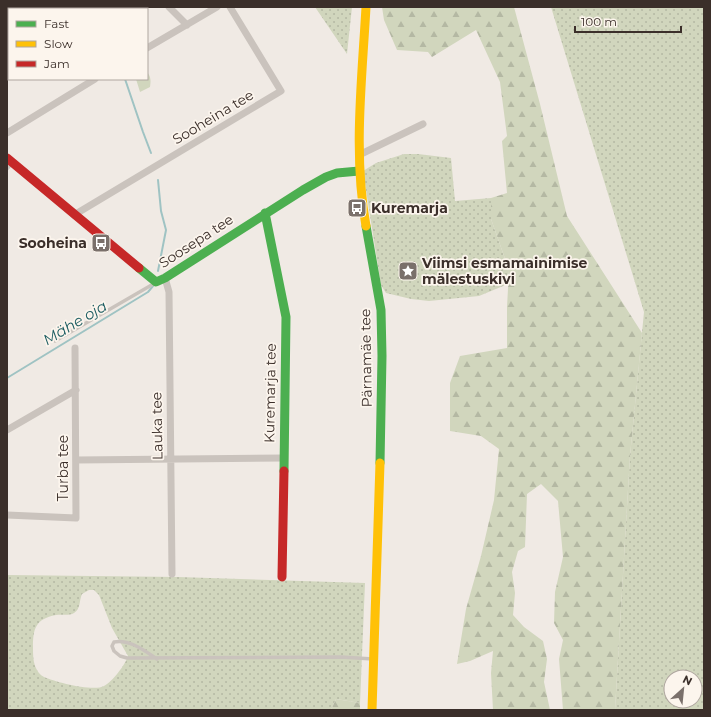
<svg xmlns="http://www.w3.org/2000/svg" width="711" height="717" viewBox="0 0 711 717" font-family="Montserrat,sans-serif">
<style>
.grass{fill:url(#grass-dots);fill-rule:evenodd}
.forest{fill:url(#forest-firs)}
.green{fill:#d1d6bd}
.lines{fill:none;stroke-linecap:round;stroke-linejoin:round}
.stream{stroke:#9fc3c3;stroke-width:2}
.lane{stroke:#cac3bd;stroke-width:3.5}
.street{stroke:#cac3bd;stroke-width:7}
.fast{stroke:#4caf50;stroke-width:9}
.slow{stroke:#ffc107;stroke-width:9}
.jam{stroke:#c62828;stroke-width:9}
.labels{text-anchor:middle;stroke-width:3.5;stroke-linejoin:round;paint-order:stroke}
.street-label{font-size:14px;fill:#3b2f2a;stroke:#fcf5ed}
.poi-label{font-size:14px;font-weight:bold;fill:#3b2f2a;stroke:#fcf5ed;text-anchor:start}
.water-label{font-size:15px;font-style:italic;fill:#1b5c61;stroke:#fcf5ed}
</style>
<defs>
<pattern id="grass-dots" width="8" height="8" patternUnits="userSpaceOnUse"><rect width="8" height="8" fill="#d1d6bd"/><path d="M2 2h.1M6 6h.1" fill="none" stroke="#b4b8a3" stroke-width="1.8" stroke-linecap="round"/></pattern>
<pattern id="forest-firs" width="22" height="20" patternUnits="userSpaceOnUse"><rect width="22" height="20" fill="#d1d6bd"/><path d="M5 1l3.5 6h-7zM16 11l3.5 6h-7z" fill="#b4b8a3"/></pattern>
</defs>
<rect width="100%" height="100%" fill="#f0eae4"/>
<path class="grass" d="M315 7H352L347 54Z
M551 7H704V710H615L630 456 644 312ZM671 677H695V701H671Z
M404 154H418L451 158 455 201 491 198V219L509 270 508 284 479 296 429 301 411 299 386 293 381 285 363 171 376 163Z
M7 575 178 577 365 583 360 703 336 699 331 710H7ZM89 590H94L99 595 112 628 128 656C125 665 113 681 104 686 94 692 55 682 44 677 40 675 37 671 35 666 33 660 33 654 33 648 33 629 35 619 56 615 62 614 69 616 74 613 81 609 79 600 82 594Z"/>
<path class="forest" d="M382 7H514L540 104 567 216 642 333 630 456 615 710H563L559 659 563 640 554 623 555 592 563 557 558 501 541 484 527 494 525 547 518 551 512 572 515 593 513 615 524 627 543 641 547 659 544 682 550 710H493L491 673 493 651 470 661 457 664 466 609 481 556 494 500 499 449 481 436 450 431V383L460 356 507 348V307L509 270 491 219V198L507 193 502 141 507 136 500 82 476 30 432 57 428 52 397 50 384 20Z
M336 699 360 703V710H331Z"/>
<path class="green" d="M147 72C151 77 151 81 150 87L140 92 136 79H147Z"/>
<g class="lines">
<path class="stream" d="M98 7 99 9
M125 79 143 132 151 153
M158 180 161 211 166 230 158 271
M7 378 148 292 153 286"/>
<path class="lane" d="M7 169 12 163
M55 341 155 283
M157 659C145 651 130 639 114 642L112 646 114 651 120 656 127 658 341 657 373 659"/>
<path class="street" d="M169 7 187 25
M147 48 217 7
M7 133 95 79
M359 155 423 124
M74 215 281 91 230 7
M165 278 169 292 172 574
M7 430 76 390
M77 460 283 458
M7 515 76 518 75 348"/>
<path class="fast" d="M265 213 286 317 284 471
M366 226 381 310 382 356 380 463
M139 268 156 282 165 278 303 190 326 177 337 173 359 171"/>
<path class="slow" d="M366 226C353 154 362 80 366 7
M372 710 380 463"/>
<path class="jam" d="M7 158 139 268
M282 577 284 471"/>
</g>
<defs>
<symbol id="bus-square" viewBox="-11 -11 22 22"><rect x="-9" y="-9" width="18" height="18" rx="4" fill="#7a706b" stroke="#fcf5ed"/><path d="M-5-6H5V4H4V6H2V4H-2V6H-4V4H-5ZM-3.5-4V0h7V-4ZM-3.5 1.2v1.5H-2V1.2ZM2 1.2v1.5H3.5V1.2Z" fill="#fff"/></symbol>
<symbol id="sight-square" viewBox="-11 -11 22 22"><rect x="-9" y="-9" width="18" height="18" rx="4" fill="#7a706b" stroke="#fcf5ed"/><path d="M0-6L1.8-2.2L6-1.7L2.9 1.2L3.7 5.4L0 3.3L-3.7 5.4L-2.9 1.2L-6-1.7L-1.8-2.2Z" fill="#fff"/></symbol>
</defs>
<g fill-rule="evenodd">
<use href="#bus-square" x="346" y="197" width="22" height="22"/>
<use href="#bus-square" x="90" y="232" width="22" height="22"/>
<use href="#sight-square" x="397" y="260" width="22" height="22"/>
</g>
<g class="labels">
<g class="street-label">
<text transform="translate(213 117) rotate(-31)" y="5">Sooheina tee</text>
<text transform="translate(196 241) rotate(-33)" y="5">Soosepa tee</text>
<text transform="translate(366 358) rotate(-91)" y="5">Pärnamäe tee</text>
<text transform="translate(270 393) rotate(-89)" y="5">Kuremarja tee</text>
<text transform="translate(157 426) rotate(-91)" y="5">Lauka tee</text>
<text transform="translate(63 468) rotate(-90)" y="5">Turba tee</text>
</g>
<g class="poi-label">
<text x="371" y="213">Kuremarja</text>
<text x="87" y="248" text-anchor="end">Sooheina</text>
<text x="422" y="268">Viimsi esmamainimise<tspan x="422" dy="16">mälestuskivi</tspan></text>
</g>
<g class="water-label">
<text transform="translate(75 323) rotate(-31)" y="5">Mähe oja</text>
</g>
</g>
<rect width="711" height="717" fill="none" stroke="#3b2f2a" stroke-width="16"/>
<rect x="8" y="8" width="140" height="72" fill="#fcf5ed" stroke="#afa69f"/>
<rect x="16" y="21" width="20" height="6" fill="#4caf50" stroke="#afa69f"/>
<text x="44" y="28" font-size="12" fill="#3b2f2a">Fast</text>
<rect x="16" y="41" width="20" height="6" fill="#ffc107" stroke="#afa69f"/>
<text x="44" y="48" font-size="12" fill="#3b2f2a">Slow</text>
<rect x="16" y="61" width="20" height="6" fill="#c62828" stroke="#afa69f"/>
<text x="44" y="68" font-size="12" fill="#3b2f2a">Jam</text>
<g transform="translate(683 689) rotate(27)"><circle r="19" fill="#fcf5ed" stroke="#afa69f"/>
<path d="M0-3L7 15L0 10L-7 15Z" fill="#7a706b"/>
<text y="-6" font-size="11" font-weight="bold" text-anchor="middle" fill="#3b2f2a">N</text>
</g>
<path d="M575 26v6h106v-6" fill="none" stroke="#3b2f2a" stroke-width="2"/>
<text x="581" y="26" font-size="12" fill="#3b2f2a" stroke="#fcf5ed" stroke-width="3" paint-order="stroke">100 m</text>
</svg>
